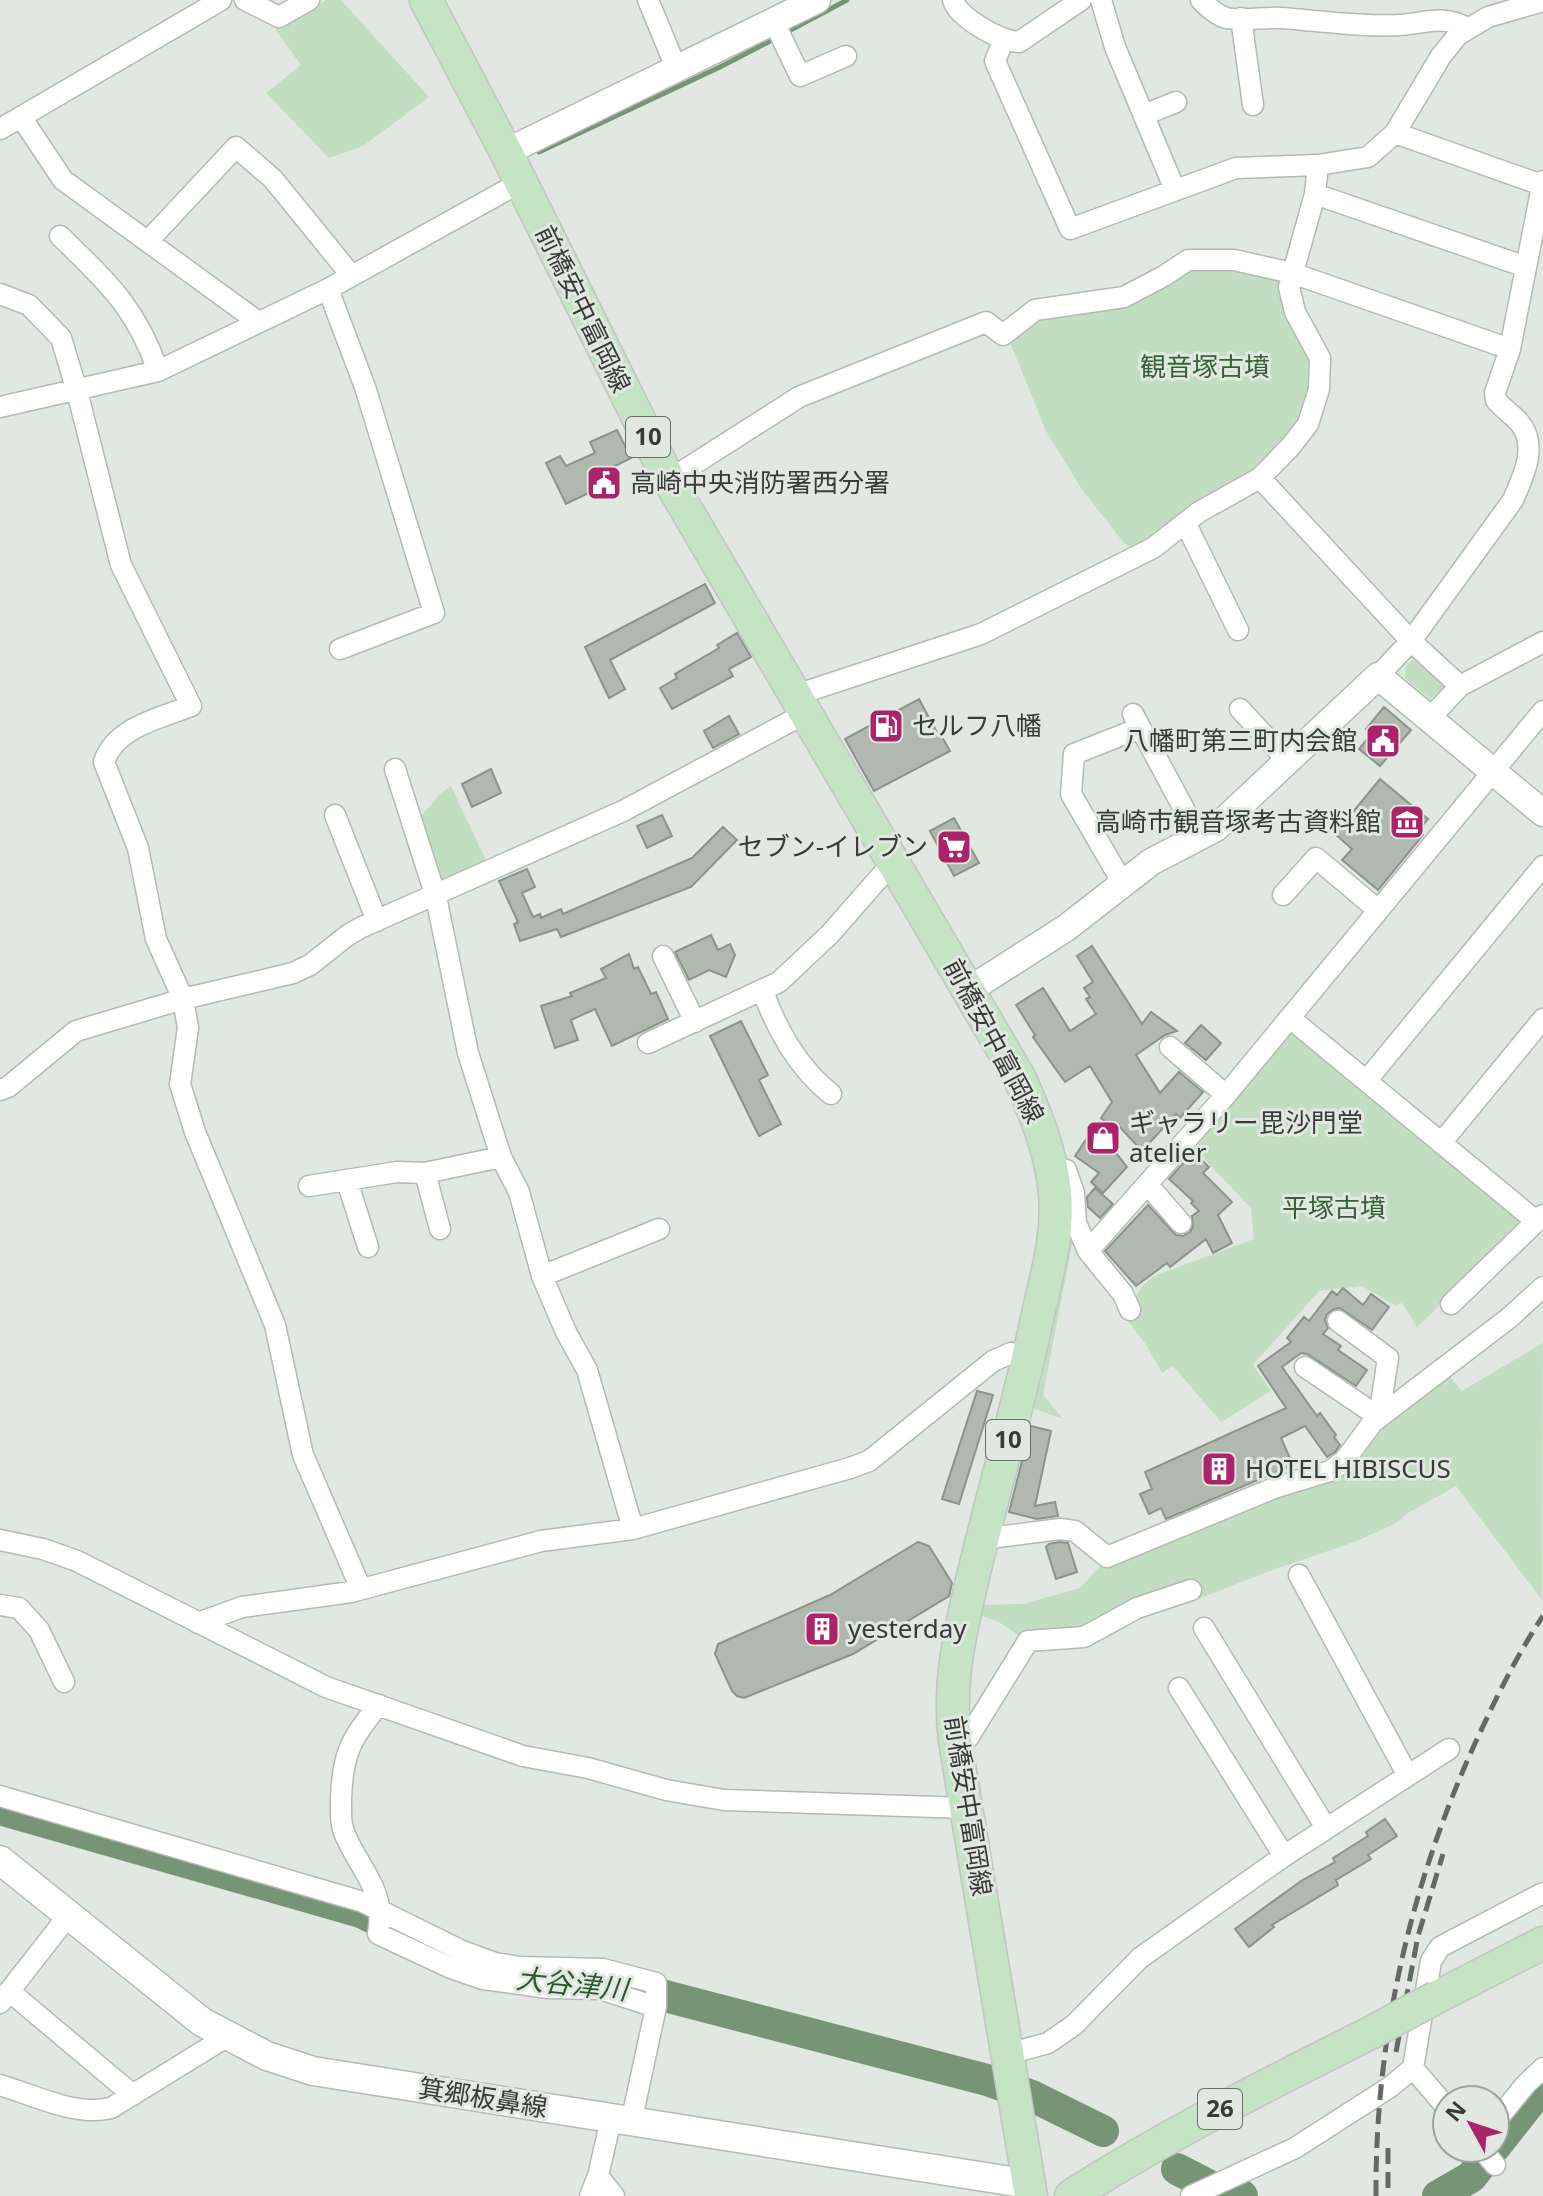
<svg xmlns="http://www.w3.org/2000/svg" width="1543" height="2196" viewBox="0 0 1543 2196" font-family="'Noto Sans','Noto Sans JP',sans-serif">
<style>
.green{fill:#c1dec0}
.lines{fill:none;stroke-linecap:round;stroke-linejoin:round}
.stream{stroke:#769575;stroke-width:5}
.river{stroke:#769575;stroke-width:32}
.building{fill:#b1b8b0;stroke:#8c938c;stroke-width:2}
.minor-casing{stroke:#b3bab3;stroke-width:23}
.tertiary-casing{stroke:#b3bab3;stroke-width:29}
.secondary-casing{stroke:#b3bab3;stroke-width:31}
.primary-casing{stroke:#c3c4c3;stroke-width:35}
.minor{stroke:#fff;stroke-width:20}
.tertiary{stroke:#fff;stroke-width:26}
.secondary{stroke:#fff;stroke-width:28}
.primary{stroke:#c4e4c4;stroke-width:32}
.rail{stroke:#656965;stroke-width:5;stroke-dasharray:16 8;stroke-linecap:butt}
.primary-bridge-casing{stroke:#c3c4c3;stroke-width:35;stroke-linecap:butt}
.primary-bridge{stroke:#c4e4c4;stroke-width:32}
.labels{text-anchor:middle;stroke-width:6;stroke-linejoin:round;paint-order:stroke}
.shield{fill:#e1e8e1;stroke:#6b6f6b;stroke-width:2}
.shield-label{font-size:24px;font-weight:bold;fill:#383b38}
.street-label{font-size:26px;fill:#383b38;stroke:#e1e8e1}
.park-label{font-size:26px;fill:#356336;stroke:#e1e8e1}
.poi-label{font-size:26px;fill:#383b38;stroke:#e1e8e1;text-anchor:start}
.water-label{font-size:28px;font-style:italic;fill:#2a582c;stroke:#e1e8e1}
</style>
<rect width="100%" height="100%" fill="#e1e8e1"/>
<path class="green" d="M326 0H341L429 97 363 146 329 158 266 93 301 65 275 29Z
M1191 265H1233L1282 277 1314 366 1301 420 1256 472 1140 546 1130 547 1124 543 1081 488 1046 431 1008 337 1040 314Z
M1417 654 1445 687 1430 699 1405 678V668Z
M451 786 489 867 438 889 418 820 440 794Z
M1300 1032 1520 1217 1519 1229 1417 1327 1402 1303 1395 1305 1362 1286 1319 1291 1253 1365 1271 1391 1221 1422 1173 1366 1162 1373 1145 1343 1127 1320C1132 1302 1138 1287 1154 1276L1254 1239 1251 1208 1191 1145 1281 1037Z
M1067 1209 1073 1239 1043 1395 1063 1419 1030 1407Z
M1543 1343 1542 1600 1456 1486 1408 1513 1396 1523 1357 1541 1264 1573 1196 1600 1192 1587 1081 1632 1018 1635 999 1622 979 1615 982 1605 1023 1604 1080 1588 1101 1565 1275 1493 1331 1476 1377 1425 1447 1373 1462 1391Z"/>
<g class="lines">
<path class="stream" d="M785 33 847 0
M539 152 720 67 776 38"/>
<path class="river" d="M0 1809 361 1912 398 1930
M594 1982 665 1996 987 2080 1032 2096 1103 2131
M1177 2169 1223 2193 1242 2196
M1438 2196 1471 2177 1535 2096 1543 2089"/>
</g>
<path class="building" d="M617 430 631 458 605 471 611 482 566 504 546 463 560 456 566 466 595 453 590 442Z
M705 584 715 603 610 660 625 689 609 698 585 647Z
M737 633 751 657 729 669 733 676 672 709 660 688 677 678 675 674 719 648 717 645Z
M919 699 940 738 942 737 950 751 874 791 845 739Z
M1384 707 1411 730 1380 766 1359 749 1372 733 1366 729Z
M729 716 739 734 713 748 704 731Z
M491 769 501 793 472 807 462 784Z
M1380 779 1428 819 1418 831 1423 835 1378 890 1342 860 1352 849 1335 834Z
M662 815 672 836 647 848 637 826Z
M954 818 979 863 954 876 930 831Z
M723 827 737 840 691 887 561 937 557 929 520 941 514 924 518 922 499 881 527 869 535 887 522 893 533 917 540 914 541 918 561 909 563 914 692 858Z
M711 935 718 950 730 944 735 955 726 977 709 970 689 980 675 952Z
M1092 946 1142 1024 1151 1012 1177 1031 1165 1035 1136 1055 1160 1093 1179 1072 1203 1092 1180 1118 1176 1114 1142 1151 1118 1125 1113 1128 1101 1118 1112 1102 1090 1066 1065 1082 1033 1037 1035 1035 1016 1005 1043 988 1070 1031 1096 1014 1086 999 1090 997 1084 988 1093 982 1077 956Z
M629 954 634 969 638 967 651 994 656 992 668 1019 612 1046 595 1009 571 1020 578 1040 555 1048 541 1006 572 996 570 993 606 978 601 969Z
M741 1021 768 1075 759 1080 781 1124 759 1136 710 1036Z
M1201 1025 1221 1043 1206 1060 1185 1043Z
M1095 1126 1127 1167 1103 1193 1091 1182 1099 1173 1075 1156Z
M1193 1152 1209 1167 1203 1173 1232 1202 1218 1215 1232 1243 1213 1253 1206 1239 1170 1267 1167 1263 1136 1286 1105 1251 1148 1205 1176 1235 1183 1236 1190 1232 1193 1226 1192 1216 1199 1211 1191 1203 1193 1201 1169 1179Z
M1095 1188 1113 1204 1100 1218 1088 1207 1087 1197Z
M1343 1288 1363 1305 1371 1294 1389 1307 1372 1330 1340 1308 1334 1309 1327 1314 1325 1320 1328 1328 1323 1334 1341 1346 1338 1350 1367 1370 1356 1386 1307 1354 1301 1353 1282 1367 1317 1416 1320 1413 1336 1435 1334 1437 1340 1445 1335 1452 1327 1457 1305 1426 1281 1438 1293 1465 1166 1519 1161 1508 1149 1514 1140 1494 1152 1489 1145 1472 1286 1408 1258 1366 1291 1342 1287 1338 1304 1317 1309 1321 1332 1291 1337 1295Z
M977 1391 993 1395 959 1504 942 1499Z
M1031 1426 1051 1431 1035 1506 1055 1502 1058 1516 1037 1519 1009 1512Z
M918 1542 929 1546 952 1583 949 1596 853 1654 744 1698 737 1696 732 1691 715 1654 718 1644 830 1595Z
M1060 1542 1068 1543 1077 1572 1056 1579 1046 1547 1049 1544Z
M1385 1819 1397 1836 1368 1855 1371 1859 1336 1880 1338 1885 1272 1925 1274 1927 1249 1947 1235 1929 1301 1881 1335 1862 1333 1858 1368 1836 1366 1832Z"/>
<g class="lines">
<defs>
<path id="minor" d="M245 0 279 17 309 0
M648 0 677 70
M953 0C958 18 1000 41 1019 42L1081 0
M1101 0 1115 47 1175 190
M1201 0C1208 7 1216 15 1226 18 1244 21 1264 17 1282 18 1321 21 1361 27 1400 25 1421 24 1447 14 1466 28
M1241 18 1253 105
M774 22 800 76 846 56
M1004 39 995 61 1070 229 1236 168 1318 165 1368 157 1395 133 1441 56 1458 35 1488 17 1543 1
M1144 115 1176 102
M21 117 63 180 257 321
M0 129 221 0
M1395 133 1542 185
M1315 194 1526 267
M60 236C107 282 136 307 158 371
M148 241 236 147 273 179 351 275
M328 289 365 387 434 613 340 649
M0 294 29 305 61 338 77 391 121 565 191 706C161 718 115 727 104 762L138 848 156 939 183 999 188 1028 180 1084 195 1132 275 1325 303 1455 361 1589
M0 407 158 371 328 289 521 182
M1260 478 1411 641 1460 686
M669 480 799 397 986 322 1003 335 1035 310 1124 297 1164 276 1188 260H1234L1292 273 1510 349
M1186 524 1238 630
M1378 676 1411 641 1513 500C1523 477 1539 445 1519 422 1512 414 1503 409 1496 400L1495 393 1510 349 1543 181
M796 695 981 634 1153 548 1199 512 1260 478 1291 446 1308 424 1319 389 1320 358 1295 312 1289 287 1315 194 1318 165
M1240 709 1288 761
M1133 714 1199 837
M1429 719 1460 686 1543 642
M395 769 436 897 468 1053 501 1157 519 1192 542 1276 659 1229
M335 815 377 921
M1122 882 1071 794 1074 754 1140 728
M1283 895 1316 858 1378 910
M663 956 695 1022
M763 991C776 1029 799 1069 831 1094
M1290 1018 1536 1221
M648 1043 779 982 830 934 894 861
M1170 1047 1226 1095
M1367 1080 1543 866
M0 1090 8 1087 76 1031 183 999 293 973 310 965 348 935 362 927 623 811 806 713
M1441 1143 1543 1019
M1051 1167 1066 1170 1074 1193 1076 1223 1088 1251 1123 1294 1130 1310
M425 1173 440 1229
M347 1181 368 1247
M1147 1184 1181 1223
M309 1186 397 1172 425 1173 501 1157
M1088 1251 1226 1095 1543 711
M542 1276 566 1332 587 1370 633 1529
M1451 1304 1543 1215
M1305 1367 1379 1417 1388 1358 1338 1321
M982 1539 1060 1529 1075 1531 1107 1557 1274 1488 1330 1471 1344 1461 1373 1422 1509 1318 1543 1287
M0 1540 43 1549 77 1561 326 1687 523 1756 588 1768 666 1790 724 1800 966 1808
M1299 1575 1407 1774
M0 1605 19 1608 39 1630 64 1682
M198 1623 242 1607 351 1592 541 1541 633 1529 850 1468 869 1461 993 1361 1011 1353 1029 1357
M1204 1628 1326 1828
M1179 1688 1284 1856
M379 1705C350 1738 342 1757 341 1800 341 1813 340 1825 346 1837 362 1873 386 1890 378 1934L451 1968 483 1979 548 1988 600 1989 656 2007
M955 1741 968 1738 1028 1641 1084 1637 1137 1608 1191 1590
M0 1796 363 1902 460 1950 495 1963 520 1967 603 1969 656 1983V2007L631 2123
M9 1991 133 2095
M0 2003 68 1916
M1008 2054 1048 2043 1074 2025 1140 1958 1284 1856 1449 1749
M1413 2068 1447 2108
M0 2085C34 2095 76 2117 111 2108L228 2036
M1495 2122 1526 2084 1543 2068
M1481 2148 1495 2165
M598 2176 614 2196
M590 2196 598 2176 611 2119
M1191 2196 1295 2148 1390 2087 1413 2068 1431 1961 1440 1947 1543 1893"/>
<path id="tertiary" d="M506 152 817 0
M969 990 1066 928 1151 862 1216 828 1378 676 1543 813"/>
<path id="secondary" d="M0 1860 202 2022 267 2056 313 2071 1029 2184"/>
<path id="primary" d="M426 0 506 152 669 480 1019 1077C1036 1115 1051 1151 1055 1193 1059 1236 1046 1277 1037 1319 1018 1408 992 1496 971 1585 959 1637 948 1687 955 1741L1031 2196
M1437 1997 1543 1943
M1071 2196C1168 2134 1271 2083 1374 2031"/>
</defs>
<use href="#minor" class="minor-casing"/>
<use href="#tertiary" class="tertiary-casing"/>
<use href="#secondary" class="secondary-casing"/>
<use href="#primary" class="primary-casing"/>
<use href="#minor" class="minor"/>
<use href="#tertiary" class="tertiary"/>
<use href="#secondary" class="secondary"/>
<use href="#primary" class="primary"/>
<path class="rail" d="M1396 2052 1418 1936 1443 1854
M1388 2148V2196
M1376 2196C1375 2041 1409 1891 1472 1750 1493 1704 1515 1658 1543 1616"/>
<defs>
<path id="primary-bridge" d="M1374 2031 1437 1997"/>
</defs>
<use href="#primary-bridge" class="primary-bridge-casing"/>
<use href="#primary-bridge" class="primary-bridge"/>
</g>
<defs>
<symbol id="civic-square" viewBox="-11 -11 22 22"><rect x="-9" y="-9" width="18" height="18" rx="4" fill="#ab246a" stroke="#e1e8e1"/><path d="M-.6-6.5H3V-4.5H.6V-3L4-1V1h2V6H-6V1h2V-1L-.6-3ZM-1.2 2.5V6h2.4V2.5Z" fill="#fff"/></symbol>
<symbol id="fuel-square" viewBox="-11 -11 22 22"><rect x="-9" y="-9" width="18" height="18" rx="4" fill="#ab246a" stroke="#e1e8e1"/><path d="M-5.5-6h7V0h2V4h1.3V-2.5L3-4.5l.8-.8L6-3V5H2.5V1h-1V6h-7ZM-4.2-4.7v3.2H.2V-4.7Z" fill="#fff"/></symbol>
<symbol id="museum-square" viewBox="-11 -11 22 22"><rect x="-9" y="-9" width="18" height="18" rx="4" fill="#ab246a" stroke="#e1e8e1"/><path d="M0-6L6-3V-2H-6V-3ZM-5-1h2V3h-2ZM-1-1h2V3h-2ZM3-1h2V3H3ZM-6 4H6V6H-6Z" fill="#fff"/></symbol>
<symbol id="supermarket-square" viewBox="-11 -11 22 22"><rect x="-9" y="-9" width="18" height="18" rx="4" fill="#ab246a" stroke="#e1e8e1"/><path d="M-6-5.5h2.5l.6 2H6L4.5 2H-2.5L-4.4-4H-6ZM-1.5 3.2a1.3 1.3 0 1 0 .1 0ZM3 3.2a1.3 1.3 0 1 0 .1 0Z" fill="#fff"/></symbol>
<symbol id="shop-square" viewBox="-11 -11 22 22"><rect x="-9" y="-9" width="18" height="18" rx="4" fill="#ab246a" stroke="#e1e8e1"/><path d="M-5-2.5h2.3a2.7 3.5 0 0 1 5.4 0H5L5.5 6h-11ZM-1.5-2.5h3a1.5 2.3 0 0 0-3 0Z" fill="#fff"/></symbol>
<symbol id="building-square" viewBox="-11 -11 22 22"><rect x="-9" y="-9" width="18" height="18" rx="4" fill="#ab246a" stroke="#e1e8e1"/><path d="M-4-6H4V6H1V3H-1V6H-4ZM-2.5-4.3h1.7v1.8h-1.7ZM.8-4.3h1.7v1.8H.8ZM-2.5-1h1.7V.8h-1.7ZM.8-1h1.7V.8H.8Z" fill="#fff"/></symbol>
</defs>
<g fill-rule="evenodd">
<use href="#civic-square" x="584" y="463" width="40" height="40"/>
<use href="#fuel-square" x="866" y="706" width="40" height="40"/>
<use href="#civic-square" x="1363" y="721" width="40" height="40"/>
<use href="#museum-square" x="1387" y="802" width="40" height="40"/>
<use href="#supermarket-square" x="934" y="827" width="40" height="40"/>
<use href="#shop-square" x="1083" y="1118" width="40" height="40"/>
<use href="#building-square" x="1199" y="1449" width="40" height="40"/>
<use href="#building-square" x="802" y="1609" width="40" height="40"/>
</g>
<g class="labels">
<g class="shield">
<rect x="626" y="417" width="44" height="40" rx="6"/>
<rect x="986" y="1420" width="44" height="40" rx="6"/>
<rect x="1198" y="2089" width="44" height="40" rx="6"/>
</g>
<g class="shield-label">
<text x="648" y="445">10</text>
<text x="1008" y="1448">10</text>
<text x="1220" y="2117">26</text>
</g>
<g class="street-label">
<text transform="translate(583 309) rotate(64)" y="9">前橋安中富岡線</text>
<text transform="translate(994 1041) rotate(62)" y="9">前橋安中富岡線</text>
<text transform="translate(968 1806) rotate(81)" y="9">前橋安中富岡線</text>
<text transform="translate(483 2098) rotate(9)" y="9">箕郷板鼻線</text>
</g>
<g class="park-label">
<text x="1205" y="376">観音塚古墳</text>
<text x="1334" y="1217">平塚古墳</text>
</g>
<g class="poi-label">
<text x="630" y="492">高崎中央消防署西分署</text>
<text x="912" y="735">セルフ八幡</text>
<text x="1357" y="750" text-anchor="end">八幡町第三町内会館</text>
<text x="1381" y="831" text-anchor="end">高崎市観音塚考古資料館</text>
<text x="928" y="856" text-anchor="end">セブン-イレブン</text>
<text x="1129" y="1132">ギャラリー毘沙門堂<tspan x="1129" dy="30">atelier</tspan></text>
<text x="1245" y="1478">HOTEL HIBISCUS</text>
<text x="848" y="1638">yesterday</text>
</g>
<g class="water-label">
<text transform="translate(572 1984) rotate(6)" y="10">大谷津川</text>
</g>
</g>
<g transform="translate(1471 2124) rotate(310)"><circle r="38" fill="#e1e8e1" stroke="#9da39d" stroke-width="2"/>
<path d="M0-6L14 30L0 20L-14 30Z" fill="#ab246a"/>
<text y="-12" font-size="22" font-weight="bold" text-anchor="middle" fill="#383b38">N</text>
</g>
</svg>
